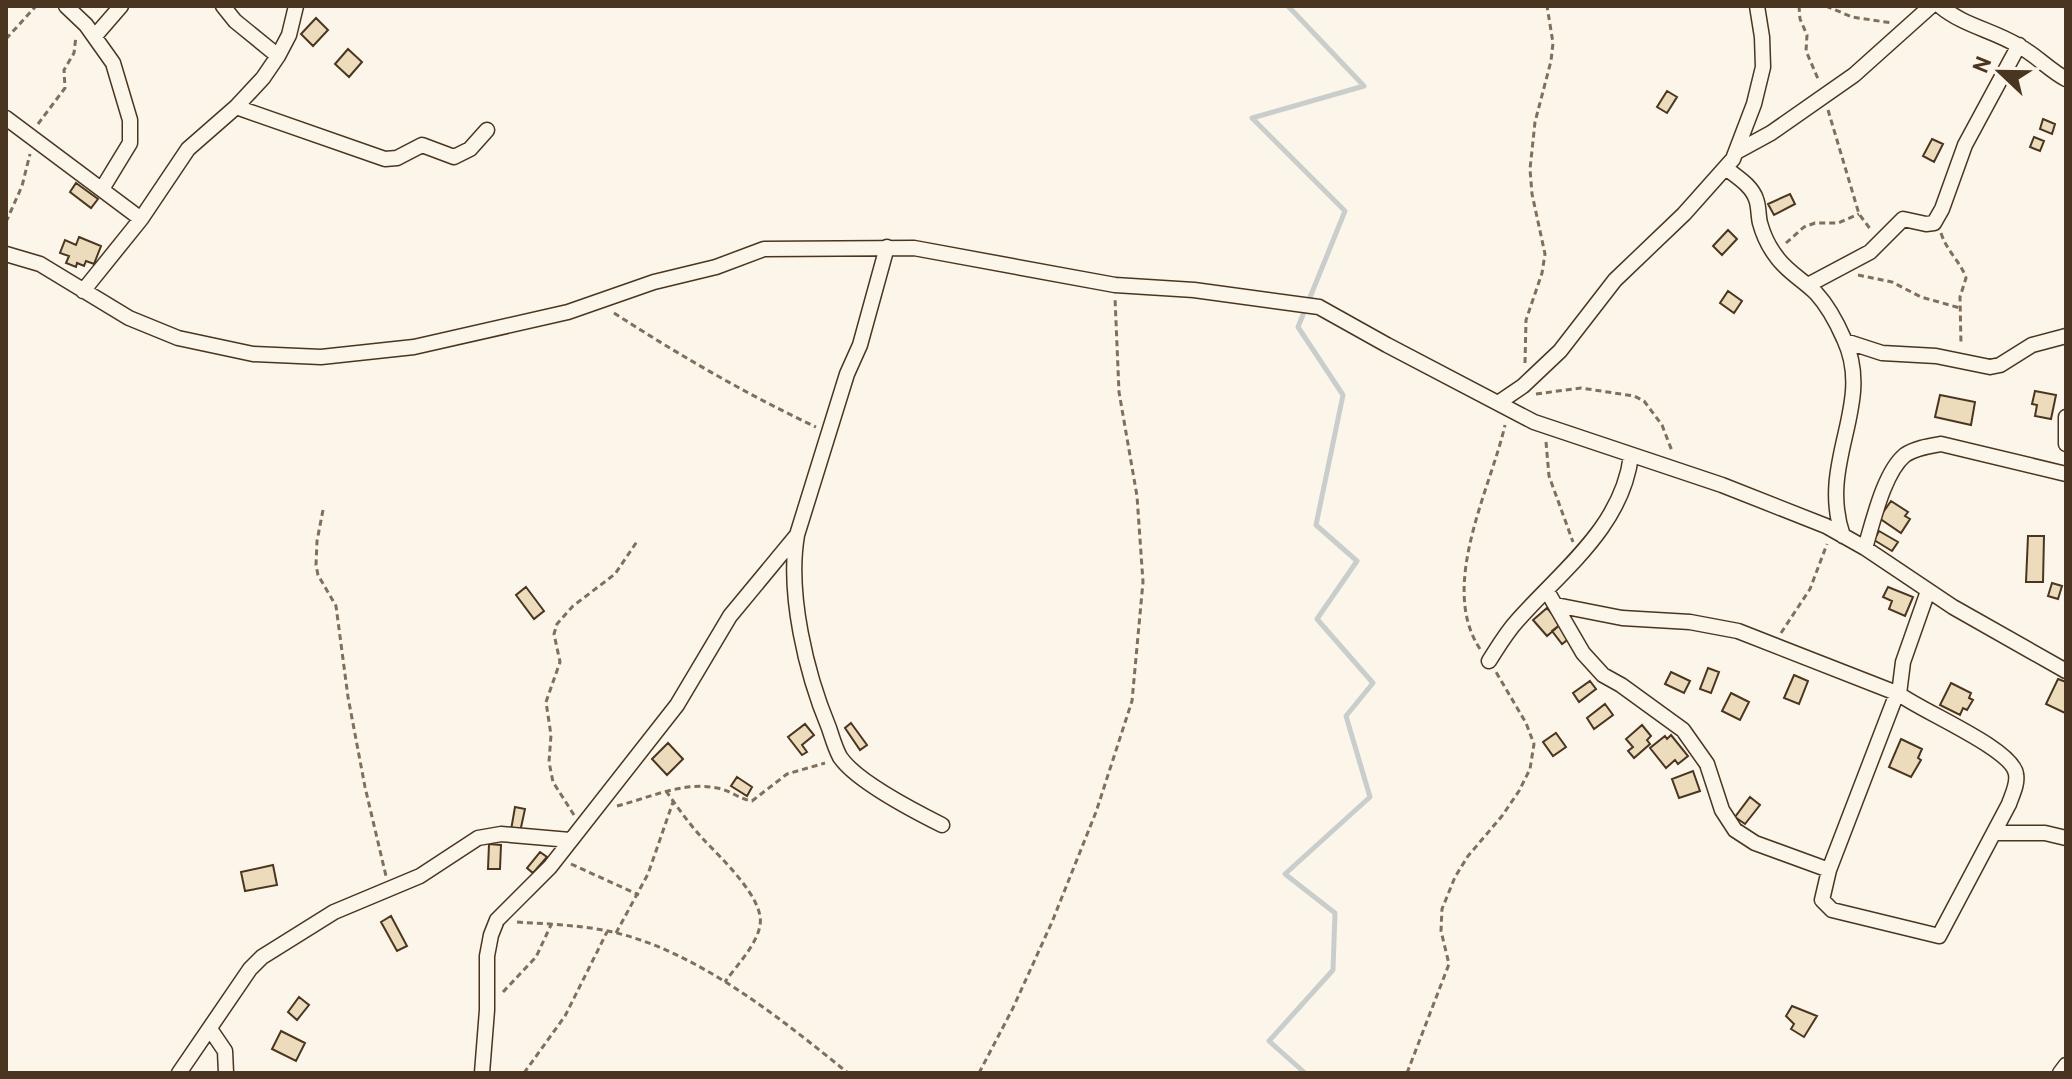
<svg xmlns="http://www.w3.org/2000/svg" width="2072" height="1079" viewBox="0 0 2072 1079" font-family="Overpass,sans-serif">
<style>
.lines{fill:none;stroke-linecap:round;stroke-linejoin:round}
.stream{stroke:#c9cecd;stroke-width:5}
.building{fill:#ecdcbc;stroke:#4a3520;stroke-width:2}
.street-casing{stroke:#4a3520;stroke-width:17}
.path{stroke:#7f6f5c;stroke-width:3;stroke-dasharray:6 4;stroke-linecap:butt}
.street{stroke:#fbf6e9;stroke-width:14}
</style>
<rect width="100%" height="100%" fill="#fbf6e9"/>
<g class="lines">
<path class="stream" d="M1288 6 1364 86 1252 118 1345 211 1298 327 1343 395 1316 525 1357 561 1317 619 1373 683 1346 716 1370 797 1285 874 1335 913 1333 970 1269 1041 1305 1073"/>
</g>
<path class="building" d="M316 18 328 30 313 46 301 34Z
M348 49 362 62 349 77 335 64Z
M1667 91 1677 97 1667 113 1657 107Z
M2043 119 2055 124 2052 134 2040 129Z
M2034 137 2044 141 2040 151 2030 147Z
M1932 139 1943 144 1934 162 1923 156Z
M76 183 98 199 91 208 70 192Z
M1790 194 1795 204 1774 215 1768 204Z
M1728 230 1737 239 1722 255 1713 246Z
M79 237 101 246 94 264 86 261 84 266 77 263 76 267 66 263 69 256 60 253 65 240 76 245Z
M1728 291 1742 301 1734 313 1720 303Z
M2035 391 2056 395 2051 419 2035 416 2037 405 2032 404Z
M1940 395 1975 402 1971 425 1935 417Z
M1891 501 1908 512 1905 516 1910 519 1901 533 1879 518Z
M1879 531 1898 542 1892 551 1874 540Z
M2028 536H2044L2043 582H2026Z
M2052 583 2062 586 2058 599 2048 596Z
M526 587 544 611 534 619 516 595Z
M1888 587 1913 597 1905 616 1889 609 1892 601 1883 597Z
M1547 608 1561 624 1547 636 1533 620Z
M1561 624 1571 637 1562 644 1552 631Z
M1708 668 1719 672 1711 693 1700 689Z
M1671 672 1690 681 1684 693 1665 684Z
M1794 675 1808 681 1799 704 1784 698Z
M2058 679 2066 682 2065 713 2046 704Z
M1590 681 1596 689 1579 702 1573 693Z
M1951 683 1971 693 1969 698 1973 700 1967 710 1963 708 1960 715 1940 705Z
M1731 693 1749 702 1740 720 1722 711Z
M1605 704 1613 715 1594 729 1587 718Z
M851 723 867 745 860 750 845 728Z
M805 724 814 735 802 745 807 752 802 755 788 737Z
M1642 725 1651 736 1647 740 1650 744 1634 758 1628 751 1633 747 1626 739Z
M1556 733 1566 747 1553 756 1543 742Z
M1671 735 1688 756 1678 764 1675 760 1666 768 1650 748 1665 736 1667 739Z
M1901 739 1922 749 1918 758 1921 760 1911 777 1889 767Z
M668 743 683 759 667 775 652 759Z
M1693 771 1700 791 1679 798 1672 779Z
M737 777 752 787 747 796 731 786Z
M1750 797 1760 805 1745 824 1735 817Z
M515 807 525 809 520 832 511 830Z
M489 844 501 845 500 869H488Z
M540 852 547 857 533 873 527 868Z
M273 865 277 885 245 891 241 872Z
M391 916 407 946 397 951 381 922Z
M299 997 309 1005 297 1020 288 1012Z
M1792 1006 1817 1016 1804 1037 1791 1029 1794 1024 1786 1016Z
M281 1031 305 1043 296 1061 272 1049Z"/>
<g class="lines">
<defs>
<path id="street" d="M66 6 86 25 113 63 130 120V143L102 189
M223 6 235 21 278 56
M1940 6C1964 26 1993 30 2019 46 2036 55 2049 70 2066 79
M95 36 121 6
M236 107 385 159 397 158 422 145 454 157 470 149 487 130
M6 118 141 219
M1738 151 1771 133 1854 75 1931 6
M1727 169C1737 177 1752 186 1756 199 1759 206 1758 215 1760 223 1763 234 1769 247 1776 256 1786 271 1803 280 1816 293 1828 306 1837 323 1844 339 1875 405 1817 462 1843 536
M887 247 860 345 847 374 797 535C787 593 806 673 829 728 832 737 835 748 840 757 856 781 916 812 942 825
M6 254 40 264 129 318 178 338 253 354 321 357 414 347 568 312 654 282 716 267 764 249 914 248 1115 285 1194 290 1319 307 1387 345 1534 422 1722 485 1826 526 1865 548 1953 607 2066 671
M1808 285 1870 252 1903 219 1926 224 1934 223 1942 209 1965 145 2019 45
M83 291 141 219 188 149 236 107 263 78 278 56 289 35 296 6
M1845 341 1882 353 1936 356 1990 367 2000 365 2032 345 2066 336
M1498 403 1523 386 1560 351 1615 280 1684 214 1733 159 1754 104 1763 67 1762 37 1757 6
M2066 417V444
M1865 548C1873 522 1884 472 1905 455 1915 448 1929 446 1941 444L2066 474
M1547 591 1583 653 1603 675 1621 685 1683 730 1707 764 1722 810 1735 830 1755 843 1829 870 1822 900 1832 910 1939 936 2009 804C2012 795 2018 784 2016 774 2013 749 1921 711 1899 694L1903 662 1928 591
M1556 605 1622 618 1690 622 1738 631 1899 694
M1489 661C1498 647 1506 633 1517 621 1562 570 1622 527 1631 456
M1994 833H2045L2066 838
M1829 870 1897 693
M210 1029 225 1051 226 1073
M179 1073 250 969 262 957 334 912 420 876 478 838 501 834 570 840
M482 1073 487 1010V956L491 935 497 920 550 867 677 705 730 616 797 535
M2060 1073 2066 1065"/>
</defs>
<use href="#street" class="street-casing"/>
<path class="path" d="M1799 6 1800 19 1807 35 1806 51 1819 81
M1826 6 1852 17 1892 23
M6 39 36 6
M1828 110 1859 214 1871 230
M38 124 65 88 64 70 74 53 76 36
M6 222 22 186 30 154
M1941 233C1947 252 1961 262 1966 278L1960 297 1961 345
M1786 243 1804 227 1815 223H1838L1859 214
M1858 275 1892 282 1921 297 1960 308
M614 313C679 355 746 394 816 427
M1525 363 1526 320 1542 273 1545 254 1532 194 1530 169 1535 122 1551 61 1553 43 1547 6
M1536 394 1581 388 1634 396 1644 401 1662 425 1672 451
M1546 442 1549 476 1573 542
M323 510 317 541 316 565 318 575 336 606 348 697 365 787 386 876
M1781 633 1810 589 1827 544
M1480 649C1438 586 1491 488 1505 425
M666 791C678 808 690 825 704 840 721 858 765 899 760 925 757 945 736 966 725 982
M617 806C649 798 683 781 717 788 730 790 739 799 752 801L787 774 825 763
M574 815 553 782 549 762 551 735 546 702 560 662 554 634 557 624 573 606 615 574 638 540
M571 864 639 895
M517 922C547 924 578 925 608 931 695 949 780 1018 848 1073
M616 933 648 874 673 802
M503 992 536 957 551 925
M524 1073 565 1016 607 932
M979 1073 1013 1008 1052 922 1096 812 1132 701 1143 582 1137 496 1119 392 1115 298
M1407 1073 1449 964 1441 931 1442 909 1455 877 1468 856 1502 816 1519 791 1530 769 1534 744 1526 723 1496 672"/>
<use href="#street" class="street"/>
</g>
<rect width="2072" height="1079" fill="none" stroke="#4a3520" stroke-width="16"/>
<g transform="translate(2000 72) rotate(292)" stroke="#fbf6e9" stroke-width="6" paint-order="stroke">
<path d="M0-6L14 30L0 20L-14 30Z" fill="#4a3520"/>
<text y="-12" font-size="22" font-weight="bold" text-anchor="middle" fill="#4a3520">N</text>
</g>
</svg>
